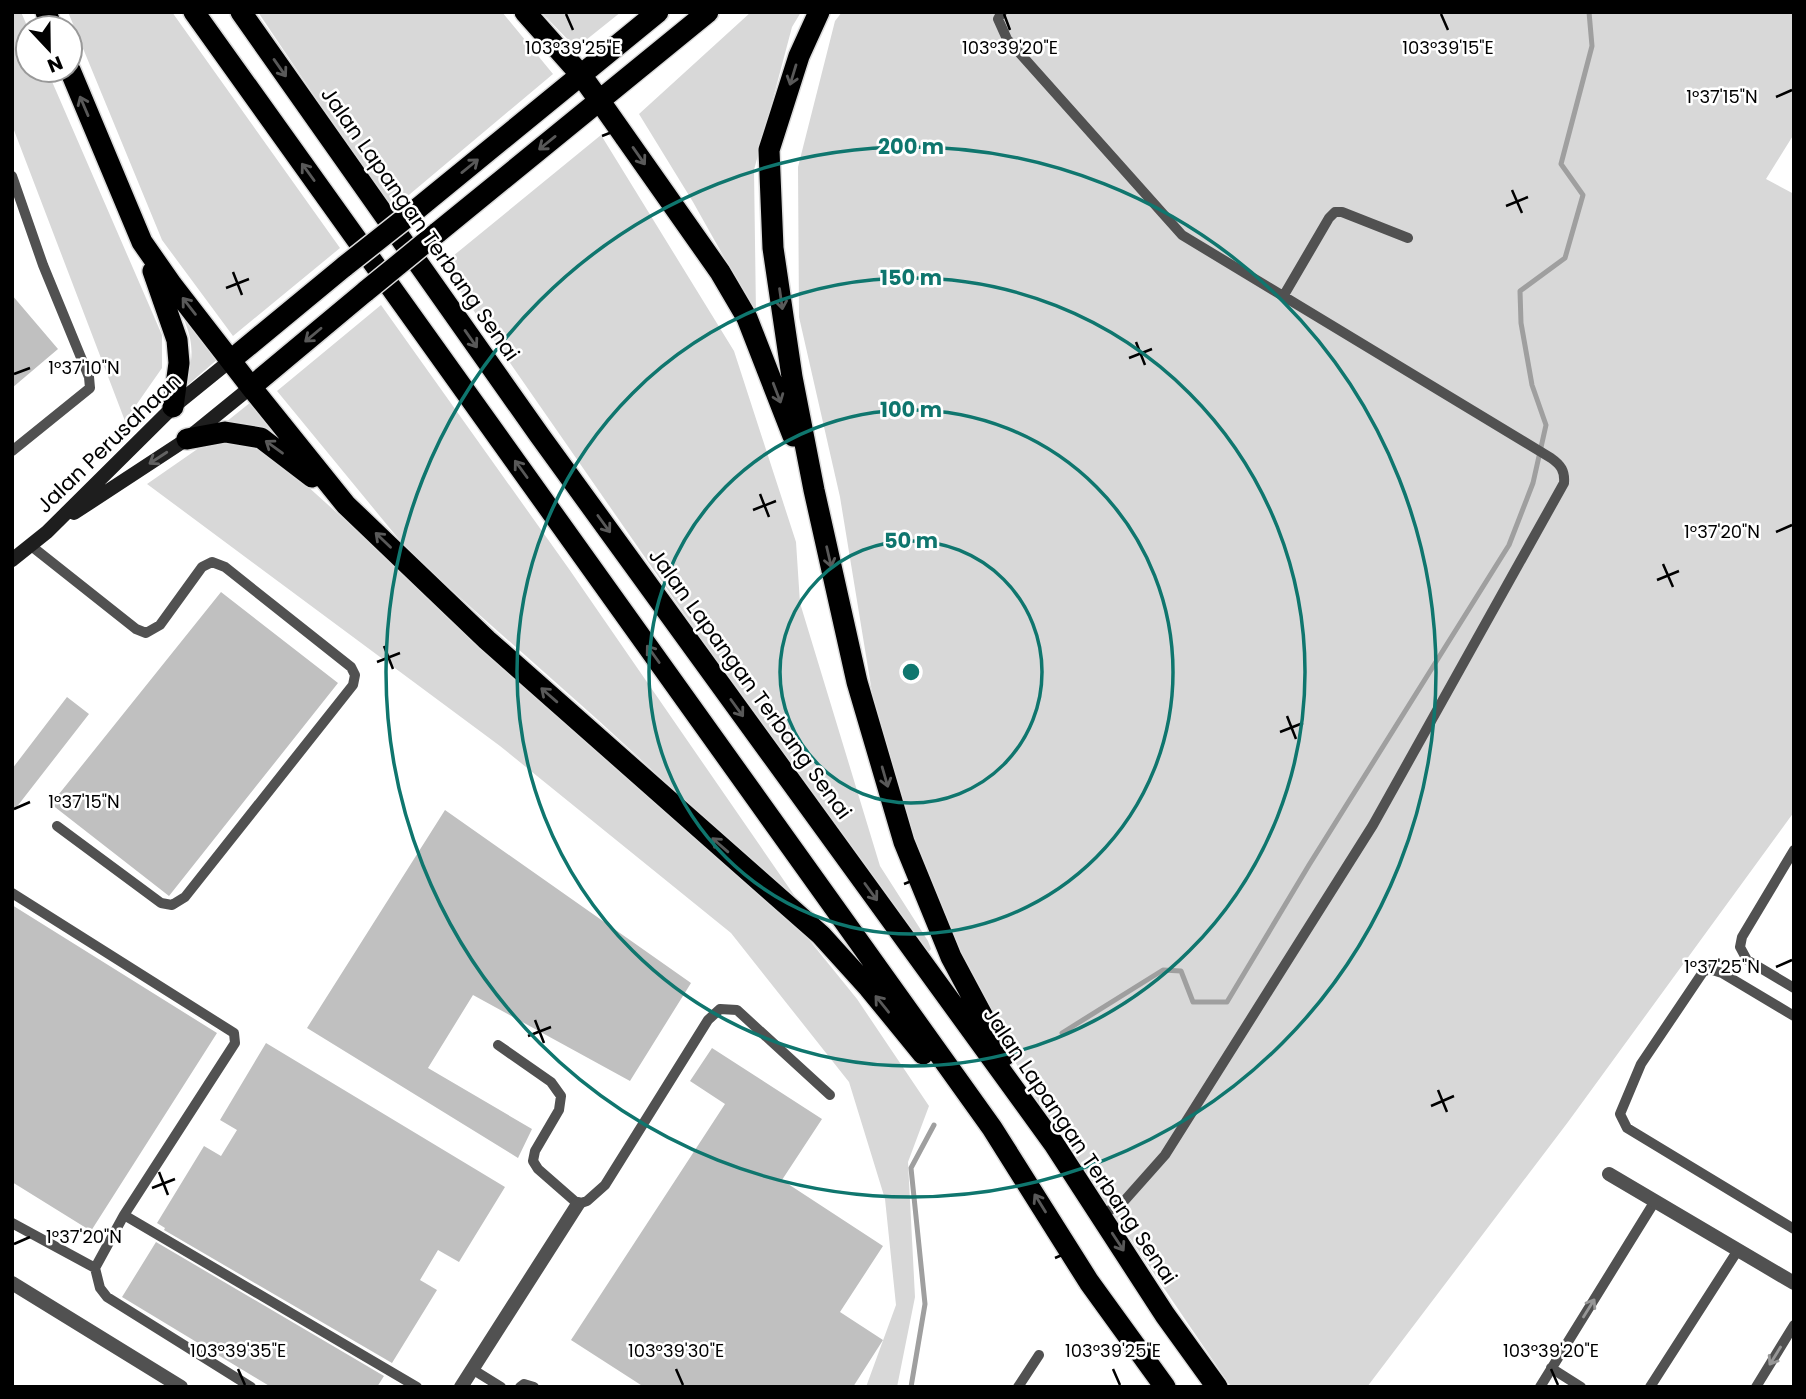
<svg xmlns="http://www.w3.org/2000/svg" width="1806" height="1399" viewBox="0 0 1806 1399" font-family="Poppins,sans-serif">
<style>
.green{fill:#d8d8d8}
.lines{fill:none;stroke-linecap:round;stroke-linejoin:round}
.stream{stroke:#9f9f9f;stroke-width:5}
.building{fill:#c0c0c0}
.highway-casing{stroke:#dbdbdb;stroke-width:24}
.lane{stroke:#515151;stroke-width:10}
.street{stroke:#515151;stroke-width:14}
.secondary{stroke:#1e1e1e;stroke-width:14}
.highway{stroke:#000;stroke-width:21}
.highway-bridge-casing{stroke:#dbdbdb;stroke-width:24;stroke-linecap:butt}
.highway-bridge{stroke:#000;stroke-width:21}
.oneway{stroke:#595959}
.oneway2{stroke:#626262}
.oneway3{stroke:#979797}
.ticks{fill:none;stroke:#000;stroke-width:2.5}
.ring{fill:none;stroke:#0f766e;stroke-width:3.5}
.labels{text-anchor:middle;stroke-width:5;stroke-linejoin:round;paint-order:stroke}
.street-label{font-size:21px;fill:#000;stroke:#fff}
.ticks-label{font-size:18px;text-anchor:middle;fill:#000;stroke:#fff;stroke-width:5;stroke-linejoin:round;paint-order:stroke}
.centre{fill:#0f766e;stroke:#fff;stroke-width:3.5}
.ring-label{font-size:21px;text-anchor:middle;font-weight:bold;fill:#0f766e;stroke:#fff;stroke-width:5;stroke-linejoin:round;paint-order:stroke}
</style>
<rect width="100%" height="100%" fill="#fff"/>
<path class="green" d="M12 12H21L28 28V70H47L162 335V368L125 421 12 125Z
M68 12H172L340 248 233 336 162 240Z
M258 12H502L553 74 391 210Z
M541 12H621L576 48Z
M751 12H801L792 27 754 170 756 314 693 202 639 114Z
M842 12H1794V134L1766 179 1794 194V812L1568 1122 1367 1387H1231L1041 1107 961 967 880 741 840 497 799 317 798 167 835 21Z
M601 135 734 351 796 542 800 603 880 866 928 941 931 949 927 954 917 949 442 265Z
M173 293 219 358 183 389C200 347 189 332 173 293Z
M381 305 569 569 805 911 598 720 411 554 277 391Z
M251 402 294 457 221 426Z
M209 441 248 445 275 457 806 936 857 999 929 1106 908 1162 915 1297 897 1387H866L896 1305 885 1199 849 1082 731 933 500 746 147 484Z"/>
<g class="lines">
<path class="stream" d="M1062 1033 1163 970 1181 971 1193 1002H1227L1309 865 1509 545 1533 483 1546 425 1532 385 1521 323 1520 291 1565 258 1583 195 1561 164 1592 46 1589 12
M911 1387 925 1304 911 1168 934 1125"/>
</g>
<path class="building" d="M12 295 58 349 12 388Z
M221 592 338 683 169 896 51 804Z
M67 697 89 714 12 813V769Z
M445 810 691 983 630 1081 473 995 428 1068 532 1129 518 1158 307 1028Z
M12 905 217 1033 91 1231 12 1182Z
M266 1043 505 1187 459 1262 438 1250 420 1280 437 1290 392 1363 164 1230 165 1228 157 1223 204 1146 221 1156 237 1130 220 1120Z
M712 1048 822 1119 782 1180 883 1246 840 1312 883 1340 853 1387H644L571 1340 725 1104 690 1081Z
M156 1242 384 1376 377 1387H271L122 1297Z"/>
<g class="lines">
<defs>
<path id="highway" d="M46 12 52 28
M194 12 992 1128 1089 1282 1165 1387
M241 12 540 436 1054 1144 1165 1315 1217 1387
M525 12 581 75 599 100 720 272 747 318 793 436
M819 12 799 56 769 150 773 248 792 377 814 490 857 682 904 842 951 957 1004 1056
M70 70 142 242 172 285 251 387 346 505 487 640 821 935 869 988 923 1054
M417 209 658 12
M437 233 708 12
M153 271 177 340 179 363 173 407
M231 360 345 266
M251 387 366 291
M187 439 225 432 261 438 312 477"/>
</defs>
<use href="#highway" class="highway-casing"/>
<path class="lane" d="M1002 12 998 19 1007 39 1182 235 1551 458C1561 465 1565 471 1564 483L1373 825 1165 1155 1125 1200 1101 1216
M12 176 43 265 89 377 90 388 12 451
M1284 295 1329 218 1335 212H1342L1408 238
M30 545 136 629 146 633 160 625 202 567 212 562 225 567 351 667 355 675 353 685 185 897 172 905 161 903 57 826
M1794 850 1742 937 1740 947 1747 960 1794 988
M12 893 234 1033 235 1043 124 1215
M1794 1016 1722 973 1709 969 1703 972 1641 1064 1620 1114 1627 1128 1794 1229
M498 1045 551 1082 561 1096 559 1110 535 1151 533 1161 538 1169 578 1204 587 1201 605 1185 708 1020 720 1009 737 1010 830 1095
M12 1223 95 1268 124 1215 417 1387
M95 1268 100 1288 107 1297 251 1387
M1551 1368 1581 1387
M472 1369 501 1387
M520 1387 524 1384 534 1387
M1018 1387 1039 1355
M1540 1387 1655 1201
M1650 1387 1738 1250
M1756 1387 1794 1325"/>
<path class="street" d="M1609 1174 1794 1283
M12 1283 181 1387
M461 1387 578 1204"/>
<path class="secondary" d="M74 513 187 439 251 387
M12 560 47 532 173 407 231 360"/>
<use href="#highway" class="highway"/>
<defs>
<path id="highway-bridge" d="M345 266 417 209
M366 291 437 233"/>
</defs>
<use href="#highway-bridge" class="highway-bridge-casing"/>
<use href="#highway-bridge" class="highway-bridge"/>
</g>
<defs><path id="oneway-shaft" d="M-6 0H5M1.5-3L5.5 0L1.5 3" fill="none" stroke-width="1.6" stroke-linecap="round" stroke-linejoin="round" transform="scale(1.75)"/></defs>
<g class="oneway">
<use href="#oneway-shaft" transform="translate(280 68) rotate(55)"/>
<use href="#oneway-shaft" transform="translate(793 75) rotate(107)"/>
<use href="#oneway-shaft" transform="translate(84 106) rotate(-113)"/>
<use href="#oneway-shaft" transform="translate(547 143) rotate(141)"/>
<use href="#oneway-shaft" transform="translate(639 156) rotate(55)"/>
<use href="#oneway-shaft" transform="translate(470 166) rotate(-39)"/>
<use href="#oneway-shaft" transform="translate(308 172) rotate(-126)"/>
<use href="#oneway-shaft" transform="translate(781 299) rotate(82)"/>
<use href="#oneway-shaft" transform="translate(189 306) rotate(-128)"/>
<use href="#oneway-shaft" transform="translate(313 335) rotate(140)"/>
<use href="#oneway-shaft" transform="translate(471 339) rotate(55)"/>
<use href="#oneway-shaft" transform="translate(777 393) rotate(69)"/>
<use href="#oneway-shaft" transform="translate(274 447) rotate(-144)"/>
<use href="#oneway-shaft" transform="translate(521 469) rotate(-126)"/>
<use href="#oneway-shaft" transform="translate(604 524) rotate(54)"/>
<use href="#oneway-shaft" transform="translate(383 540) rotate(-136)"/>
<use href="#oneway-shaft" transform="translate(829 557) rotate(77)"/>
<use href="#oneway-shaft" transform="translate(653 654) rotate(-126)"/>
<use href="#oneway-shaft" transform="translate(549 695) rotate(-139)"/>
<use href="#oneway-shaft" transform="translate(737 708) rotate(54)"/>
<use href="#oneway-shaft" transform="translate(885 777) rotate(74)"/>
<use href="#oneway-shaft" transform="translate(720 845) rotate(-139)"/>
<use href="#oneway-shaft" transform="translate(871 892) rotate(54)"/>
<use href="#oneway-shaft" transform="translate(882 1004) rotate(-129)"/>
<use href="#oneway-shaft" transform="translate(1040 1203) rotate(-122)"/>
<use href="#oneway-shaft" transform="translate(1118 1242) rotate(57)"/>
</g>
<use class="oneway2" href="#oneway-shaft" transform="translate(158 458) rotate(147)"/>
<g class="oneway3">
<use href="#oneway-shaft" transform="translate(1589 1308) rotate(-58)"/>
<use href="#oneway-shaft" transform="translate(1775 1356) rotate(122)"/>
</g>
<path class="ticks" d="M566 14 573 30M1004 14 1010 30M1441 14 1448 30M1776 97 1792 90M609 120 618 143M602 136 625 127M1512 190 1522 213M1506 206 1528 197M233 272 242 295M226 288 249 279M1136 342 1145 365M1129 358 1152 349M14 374 30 368M760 494 769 517M753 510 776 501M1776 532 1792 525M1663 564 1673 587M1657 580 1679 571M384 646 393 669M377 662 400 653M1287 716 1296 739M1280 732 1303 723M14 809 30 802M911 868 920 891M904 884 927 875M1776 967 1792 960M535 1020 544 1043M528 1036 551 1027M1438 1090 1447 1112M1431 1106 1454 1096M159 1172 168 1195M152 1188 175 1179M1062 1242 1071 1264M14 1244 30 1237M1055 1258 1078 1248M238 1369 245 1385M676 1369 683 1385M1113 1369 1120 1385M1551 1369 1558 1385"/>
<g class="ring">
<circle cx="911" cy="672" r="131"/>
<circle cx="911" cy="672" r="262"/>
<circle cx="911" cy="672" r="394"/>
<circle cx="911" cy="672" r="525"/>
</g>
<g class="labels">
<g class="street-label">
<text transform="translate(420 224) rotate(55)" y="7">Jalan Lapangan Terbang Senai</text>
<text transform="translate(109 443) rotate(-44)" y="7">Jalan Perusahaan</text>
<text transform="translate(750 684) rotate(54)" y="7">Jalan Lapangan Terbang Senai</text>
<text transform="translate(1080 1146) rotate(56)" y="7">Jalan Lapangan Terbang Senai</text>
</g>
</g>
<g class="ticks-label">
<text x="573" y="54">103°39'25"E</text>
<text x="1010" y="54">103°39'20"E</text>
<text x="1448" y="54">103°39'15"E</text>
<text x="1722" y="103">1°37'15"N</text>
<text x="84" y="374">1°37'10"N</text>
<text x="1722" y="538">1°37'20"N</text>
<text x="84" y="808">1°37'15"N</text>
<text x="1722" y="973">1°37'25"N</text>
<text x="84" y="1243">1°37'20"N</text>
<text x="238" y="1357">103°39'35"E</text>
<text x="676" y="1357">103°39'30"E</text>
<text x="1113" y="1357">103°39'25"E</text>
<text x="1551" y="1357">103°39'20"E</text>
</g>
<circle cx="911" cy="672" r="10" class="centre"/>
<g class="ring-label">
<text x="911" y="154">200 m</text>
<text x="911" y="285">150 m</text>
<text x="911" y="417">100 m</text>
<text x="911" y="548">50 m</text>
</g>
<rect width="1806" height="1399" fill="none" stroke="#000000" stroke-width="28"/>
<g transform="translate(49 49) rotate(158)"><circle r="33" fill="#ffffff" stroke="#999999" stroke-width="2"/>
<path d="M0-5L12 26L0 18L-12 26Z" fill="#000000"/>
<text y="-10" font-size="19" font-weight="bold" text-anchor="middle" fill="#000000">N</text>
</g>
</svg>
